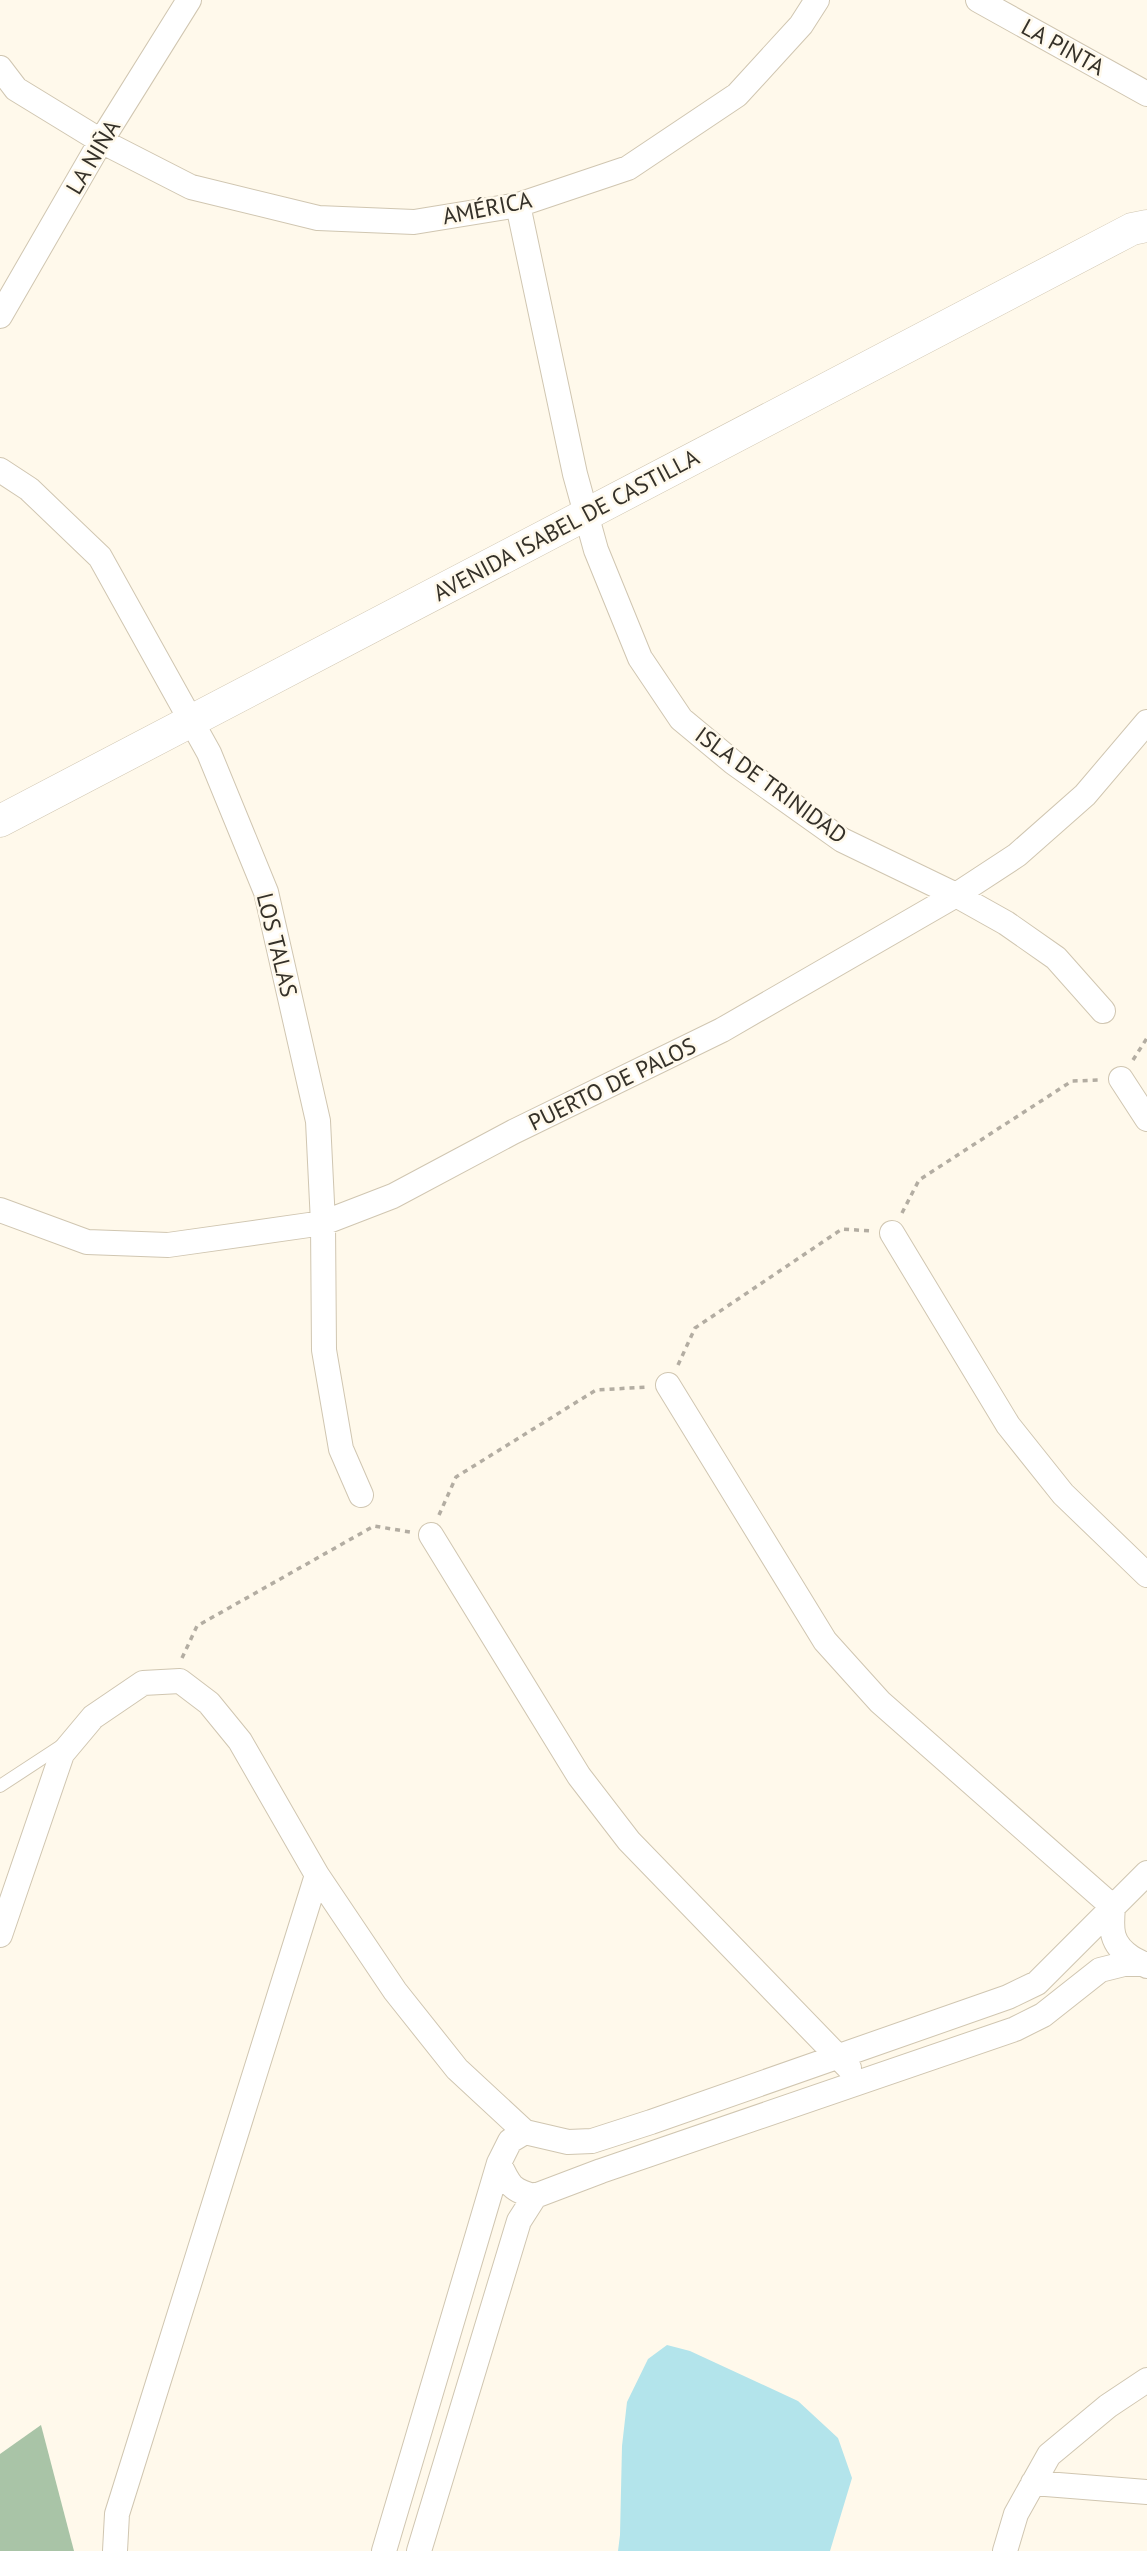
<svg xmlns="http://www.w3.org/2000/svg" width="1147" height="2551" viewBox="0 0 1147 2551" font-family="'PT Sans',sans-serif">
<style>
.forest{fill:#a9c4a7}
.water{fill:#b3e4eb}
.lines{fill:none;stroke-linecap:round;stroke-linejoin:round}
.service-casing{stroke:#d0c6b1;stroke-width:14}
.minor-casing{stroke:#d0c6b1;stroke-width:26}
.tertiary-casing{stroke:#d0c6b1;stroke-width:33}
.path{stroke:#b3ada2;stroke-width:3.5;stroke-dasharray:5 5;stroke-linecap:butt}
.service{stroke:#fff;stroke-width:12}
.minor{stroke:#fff;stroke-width:24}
.tertiary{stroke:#fff;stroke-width:32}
.labels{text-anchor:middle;stroke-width:5;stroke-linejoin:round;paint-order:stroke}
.street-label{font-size:23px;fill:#353129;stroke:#fff9eb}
</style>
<rect width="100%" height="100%" fill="#fff9eb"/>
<path class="forest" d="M41 2425 74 2551H0V2454Z"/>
<path class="water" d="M667 2345 690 2351 798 2401 838 2438 852 2478 830 2551H618L620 2535 622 2446 627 2402 648 2359Z"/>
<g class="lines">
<defs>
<path id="service" d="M0 1786 61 1746"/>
<path id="minor" d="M978 0 1147 94
M0 68 16 89 101 141 191 187 318 218 414 222 518 205 628 168 737 95 801 25 817 0
M518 205 575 474 596 550 640 658 681 719 734 763 842 840 956 895 1006 923 1056 958 1103 1011
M0 316 101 141 189 0
M0 470 29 489 100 557 209 753 266 892 318 1121 323 1223 324 1350 341 1449 361 1495
M1121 1079 1147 1119
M0 1210 87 1242 168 1245 323 1223 393 1196 513 1132 722 1030 956 895 1017 855 1085 795 1147 722
M892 1233 1008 1425 1063 1494 1147 1575
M668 1385 825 1641 880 1702 1113 1907C1111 1929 1110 1944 1132 1958 1137 1961 1142 1963 1147 1966
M431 1535 579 1776 629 1841 849 2068
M0 1935 62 1754 93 1717 143 1683 180 1681 209 1703 240 1741 317 1875 395 1991 457 2069 525 2132
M499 2163C509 2185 512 2191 535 2196
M1033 2483 1147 2492
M115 2551 117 2514 317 1875
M384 2551 499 2163 510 2141 525 2132 568 2142 592 2141 651 2122 1008 1997 1037 1983 1147 1873
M419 2551 519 2221 535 2196 601 2171 1015 2029 1043 2015 1100 1970 1124 1964H1147
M1005 2551 1016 2514 1049 2455 1108 2406 1147 2380"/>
<path id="tertiary" d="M0 821C377 623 754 425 1132 229L1147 226"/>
</defs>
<use href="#service" class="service-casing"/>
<use href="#minor" class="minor-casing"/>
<use href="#tertiary" class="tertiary-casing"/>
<path class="path" d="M1133 1060 1147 1038
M902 1213 919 1180 1072 1081 1101 1080
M678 1365 695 1328 842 1229 872 1231
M439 1515 456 1477 596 1390 648 1387
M182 1658 197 1626 374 1526 410 1532"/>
<use href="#service" class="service"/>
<use href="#minor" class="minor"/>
<use href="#tertiary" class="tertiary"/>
</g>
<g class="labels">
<g class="street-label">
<text transform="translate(1063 47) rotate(29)" y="8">LA PINTA</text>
<text transform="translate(93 157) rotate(-59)" y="8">LA NIÑA</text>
<text transform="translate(487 208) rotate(-11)" y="8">AMÉRICA</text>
<text transform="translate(566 525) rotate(-28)" y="8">AVENIDA ISABEL DE CASTILLA</text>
<text transform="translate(771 785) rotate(36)" y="8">ISLA DE TRINIDAD</text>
<text transform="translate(277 945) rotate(76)" y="8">LOS TALAS</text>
<text transform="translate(612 1084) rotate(-26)" y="8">PUERTO DE PALOS</text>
</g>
</g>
</svg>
